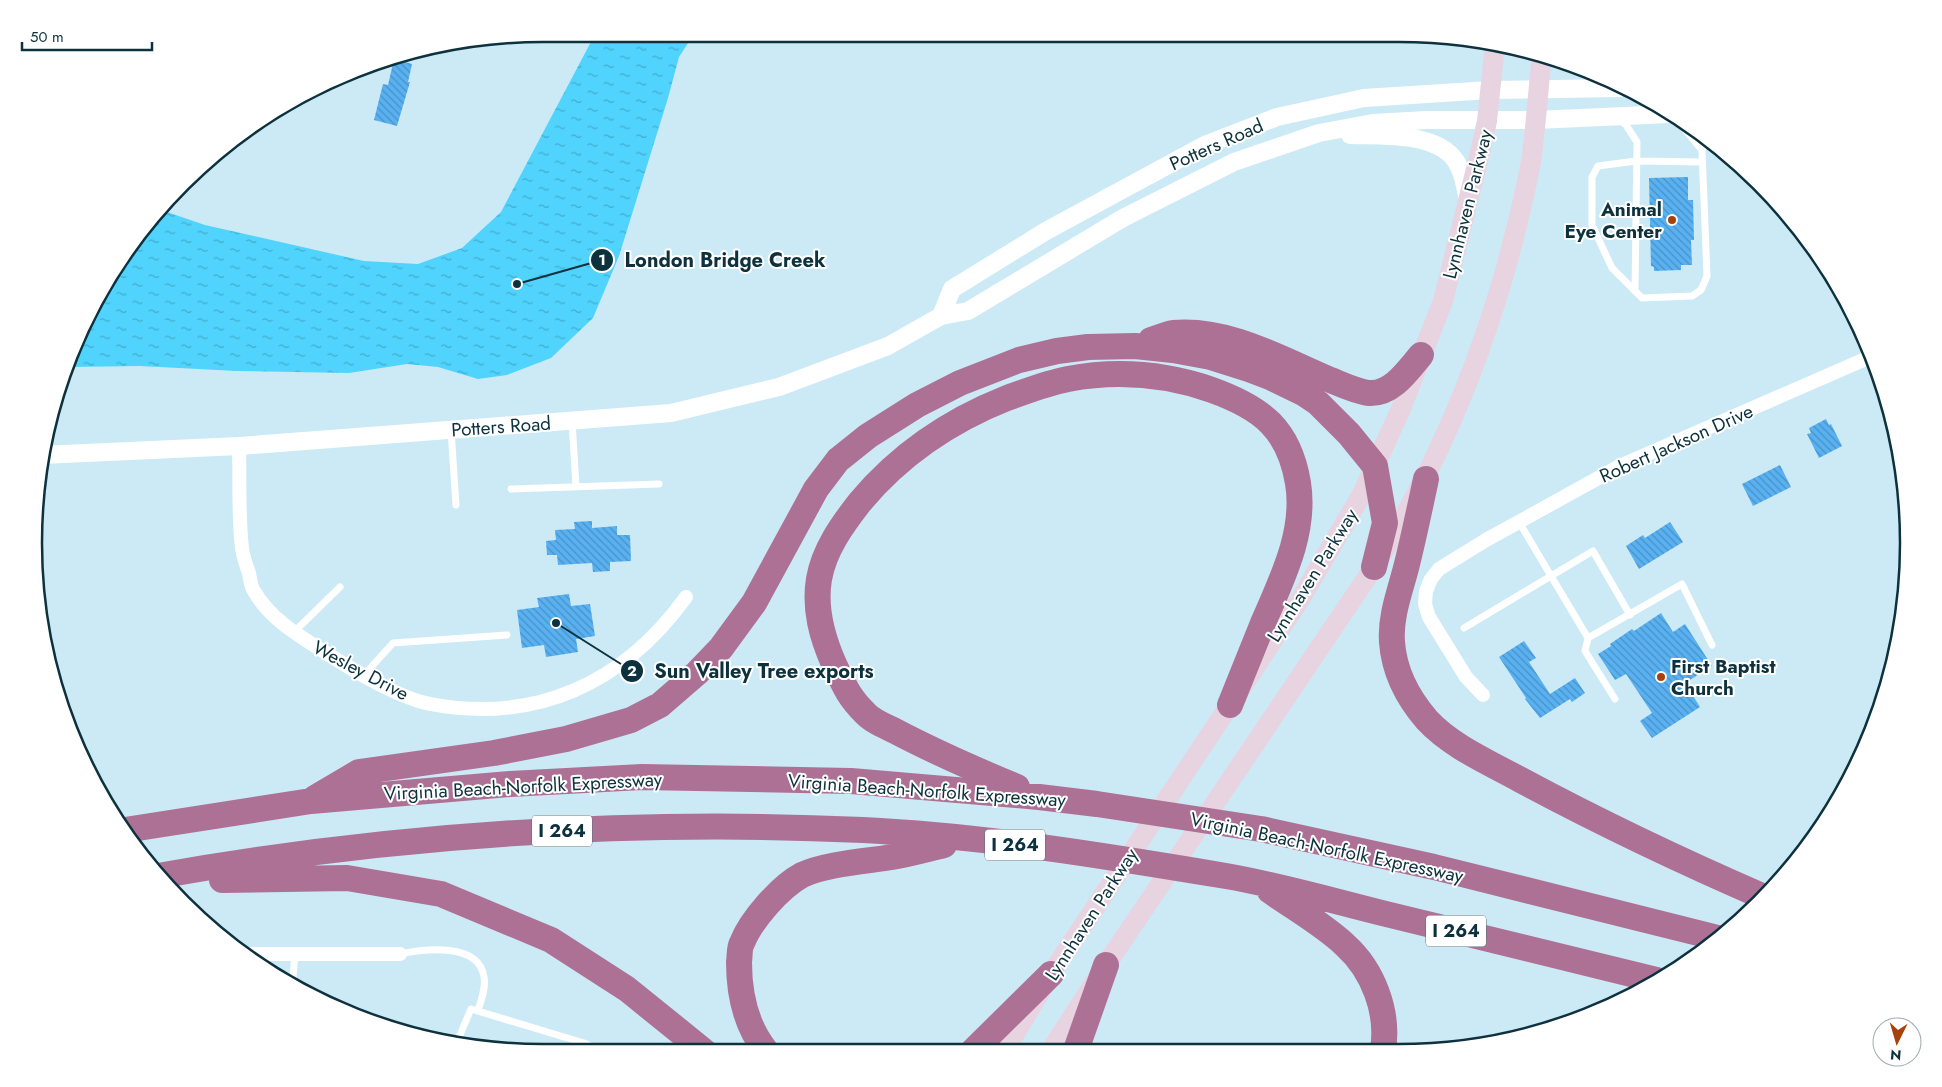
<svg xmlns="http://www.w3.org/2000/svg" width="1942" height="1087" viewBox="0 0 1942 1087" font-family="Jost,sans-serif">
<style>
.water{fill:url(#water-ripples)}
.building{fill:url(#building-back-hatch)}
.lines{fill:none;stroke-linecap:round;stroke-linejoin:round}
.service{stroke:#fff;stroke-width:7}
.minor{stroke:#fff;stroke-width:14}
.tertiary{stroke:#fff;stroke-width:18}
.secondary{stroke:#e7d4e0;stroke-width:20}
.motorway{stroke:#ae7196;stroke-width:26}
.poi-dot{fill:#a6420d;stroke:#fff;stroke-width:2}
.labels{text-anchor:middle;stroke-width:4;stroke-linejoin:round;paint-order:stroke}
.shield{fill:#fff;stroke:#567078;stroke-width:1}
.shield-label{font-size:18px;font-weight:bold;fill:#0d323e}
.street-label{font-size:19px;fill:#0d323e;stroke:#fff}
.poi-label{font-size:19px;font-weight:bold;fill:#0d323e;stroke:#fff;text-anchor:end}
.rim{fill:none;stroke:#0d323e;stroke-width:2.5}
.leader{fill:none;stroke:#0d323e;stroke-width:2}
.callout-dot{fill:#0d323e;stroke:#fff;stroke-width:2}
.mark-label{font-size:15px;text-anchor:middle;font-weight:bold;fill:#fff}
.callout-label{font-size:20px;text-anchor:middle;font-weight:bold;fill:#0d323e;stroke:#fff;stroke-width:4;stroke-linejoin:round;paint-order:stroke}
</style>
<defs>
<pattern id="water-ripples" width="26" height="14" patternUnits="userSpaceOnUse" patternTransform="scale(1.25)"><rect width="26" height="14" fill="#50d3fc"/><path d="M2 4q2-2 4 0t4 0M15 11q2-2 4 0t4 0" fill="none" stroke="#41accd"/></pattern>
<pattern id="building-back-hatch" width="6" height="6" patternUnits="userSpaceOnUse" patternTransform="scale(1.25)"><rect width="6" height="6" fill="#59b1f1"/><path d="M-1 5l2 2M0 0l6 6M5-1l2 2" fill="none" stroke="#4891c5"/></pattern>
</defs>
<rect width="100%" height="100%" fill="#cbeaf6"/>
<path class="water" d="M692 37 679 57 668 98 619 256 593 318 551 358 507 375 478 379 438 367 407 364 349 373 237 371 140 366 68 367 86 318 110 277 121 276 123 269 116 266 120 260 161 210 205 225 364 261 418 264 462 248 501 212 593 38Z"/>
<path class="building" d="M394 59 412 64 408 82H410L397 126 374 120 383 84 388 85Z
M1688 177V200H1693L1694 240H1691L1692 265H1681V270L1654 271V267L1651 266 1649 178Z
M1826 419 1829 425 1831 424 1842 446 1819 458 1807 434 1811 433 1809 428Z
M1780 465 1791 487 1753 506 1742 484Z
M592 521V528L617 526V535H630L631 561 610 562V571L593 572 592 563 558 565 557 555H547L546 541 556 540 555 530 575 529 574 522Z
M1670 522 1683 542 1639 569 1626 546 1643 535 1645 538Z
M569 594 571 606 590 604 595 636 576 639 578 652 546 657 544 645 522 648 517 610 539 607 537 598Z
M1661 613 1673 632 1685 624 1712 666 1685 683 1700 707 1652 738 1640 721 1652 713 1626 674 1615 680 1598 654 1611 646 1610 644 1632 629 1634 631Z
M1524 641 1536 658 1529 662 1550 694 1575 678 1585 693 1572 702 1570 699 1540 718 1525 699 1526 698 1499 657Z"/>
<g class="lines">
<path class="service" d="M1666 117 1680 124 1702 150
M1620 120 1626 125 1637 142 1635 291 1642 298 1692 296 1701 290 1707 276 1702 150 1705 139
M1635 291 1612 268 1592 225V177L1598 166 1636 161 1702 162
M572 421 576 487
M451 430 456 505
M511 489 659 484
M1464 628 1551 576 1519 522
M294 632 340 587
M1588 638 1682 584 1712 645
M364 675 393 643 507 635
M1615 699 1585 651 1588 638 1551 576 1593 551 1630 615
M295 954 293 976 297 989
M400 954C424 949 479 942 484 977 486 988 481 1000 478 1011
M457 1042 471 1009 584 1043 603 1052"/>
<path class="minor" d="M239 446C240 479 238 514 242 548 243 556 246 565 249 573 250 579 251 587 254 591 271 621 303 638 331 656 357 673 400 698 430 704 536 724 624 683 686 597
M1483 695 1466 677 1429 617 1425 604 1426 591 1431 579 1439 569 1486 540 1620 466 1870 357
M246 954H400"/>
<path class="tertiary" d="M1350 135C1382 136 1444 131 1459 167 1464 177 1466 190 1468 201
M941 316 952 289 1046 231 1205 145 1277 117 1364 98 1490 90 1620 88
M42 455 239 446 671 413 779 387 888 346 941 316 968 311 1123 218 1234 162 1319 133 1373 123 1427 120H1535L1670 114"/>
<path class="secondary" d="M1005 1050 1051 974 1301 598 1362 494 1400 411 1443 301 1479 157 1487 121 1495 45
M1051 1050 1106 965 1374 567C1434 473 1477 371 1507 264 1516 230 1525 196 1531 161 1536 126 1538 91 1542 56"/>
<path class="motorway" d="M1151 340C1158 338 1166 334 1173 333 1227 328 1279 358 1328 379 1339 383 1359 393 1371 393 1393 393 1408 370 1421 355
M1426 479C1420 507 1414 536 1407 564 1401 589 1390 615 1392 642 1394 671 1408 698 1427 720 1451 746 1488 762 1519 779 1599 822 1681 861 1764 897
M1017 787C976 770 935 752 895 731 885 726 872 721 865 713 848 696 844 685 834 664 822 637 814 609 819 579 824 550 842 525 860 502 900 454 949 421 1007 398 1027 391 1047 383 1068 379 1116 370 1166 374 1212 390 1262 408 1289 429 1298 483 1306 532 1282 579 1263 623 1252 650 1241 677 1230 705
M315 798 359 772 494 753 566 739 631 720 660 705 697 673 721 648 754 603 816 489 838 460 868 436 917 405 960 383 1019 360 1057 351 1088 347 1135 346 1173 350 1211 357 1249 369 1270 377 1303 393 1318 403 1349 434 1375 466 1385 523 1374 567
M125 830 311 801 510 784 642 777 851 781 1039 797 1097 804 1261 829 1434 867 1718 938
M158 876C390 835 627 819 863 830 985 836 1106 856 1226 876 1278 885 1330 900 1382 913 1473 935 1564 958 1656 980
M222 880 347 878 441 894 551 940 627 989 705 1052
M1270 891C1294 908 1324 925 1345 945 1373 970 1389 1012 1383 1049
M1076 1050 1106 965
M766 1051C746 1026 739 994 739 962 740 956 739 948 742 943 751 920 780 887 802 875 824 864 867 861 892 857 909 854 927 849 944 845
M973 1051 1051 974"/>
</g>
<g class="poi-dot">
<circle cx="1672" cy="220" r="5"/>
<circle cx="1661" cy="677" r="5"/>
</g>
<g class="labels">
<g class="shield">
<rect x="532" y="815.5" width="60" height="31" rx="4"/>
<rect x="985" y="829.5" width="60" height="31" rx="4"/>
<rect x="1426" y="915.5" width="60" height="31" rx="4"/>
</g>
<g class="shield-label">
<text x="562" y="837">I 264</text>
<text x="1015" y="851">I 264</text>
<text x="1456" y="937">I 264</text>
</g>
<g class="street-label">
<text transform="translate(1216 144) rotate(-24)" y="7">Potters Road</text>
<text transform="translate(1467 204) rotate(-76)" y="7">Lynnhaven Parkway</text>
<text transform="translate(501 426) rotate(-4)" y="7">Potters Road</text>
<text transform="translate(1676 443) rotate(-24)" y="7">Robert Jackson Drive</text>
<text transform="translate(1312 575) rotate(-58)" y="7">Lynnhaven Parkway</text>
<text transform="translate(361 670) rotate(28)" y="7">Wesley Drive</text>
<text transform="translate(523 786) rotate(-3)" y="7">Virginia Beach-Norfolk Expressway</text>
<text transform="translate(927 790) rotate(4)" y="7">Virginia Beach-Norfolk Expressway</text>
<text transform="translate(1327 847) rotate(12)" y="7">Virginia Beach-Norfolk Expressway</text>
<text transform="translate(1091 914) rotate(-57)" y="7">Lynnhaven Parkway</text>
</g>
<g class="poi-label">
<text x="1662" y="216">Animal<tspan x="1662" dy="22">Eye Center</tspan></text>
<text x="1671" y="673" text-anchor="start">First Baptist<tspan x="1671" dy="22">Church</tspan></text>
</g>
</g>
<path d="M0 0H1942V1087H0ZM543 42H1399A501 501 0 0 1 1900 543V543A501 501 0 0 1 1399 1044H543A501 501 0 0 1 42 543V543A501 501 0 0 1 543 42Z" fill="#fff" fill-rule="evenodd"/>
<path class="rim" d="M543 42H1399A501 501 0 0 1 1900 543V543A501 501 0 0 1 1399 1044H543A501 501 0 0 1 42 543V543A501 501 0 0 1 543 42Z"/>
<path class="leader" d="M517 284L602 260M556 623L632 671"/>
<g class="callout-dot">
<circle cx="517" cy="284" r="5"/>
<circle cx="556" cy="623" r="5"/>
<circle cx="602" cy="260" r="12"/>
<circle cx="632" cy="671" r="12"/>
</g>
<g class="mark-label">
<text x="602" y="265">1</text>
<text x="632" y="676">2</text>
</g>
<g class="callout-label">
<text x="725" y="267">London Bridge Creek</text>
<text x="764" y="678">Sun Valley Tree exports</text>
</g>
<g transform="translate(1897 1042) rotate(185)"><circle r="24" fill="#ffffff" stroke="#9eadb2"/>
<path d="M0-4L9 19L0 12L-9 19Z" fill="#a6420d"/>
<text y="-8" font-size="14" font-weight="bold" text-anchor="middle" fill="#0d323e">N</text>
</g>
<path d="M22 42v8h130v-8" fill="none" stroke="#0d323e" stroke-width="2.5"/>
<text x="30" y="42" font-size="15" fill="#0d323e" stroke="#ffffff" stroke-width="4" paint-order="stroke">50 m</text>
</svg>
